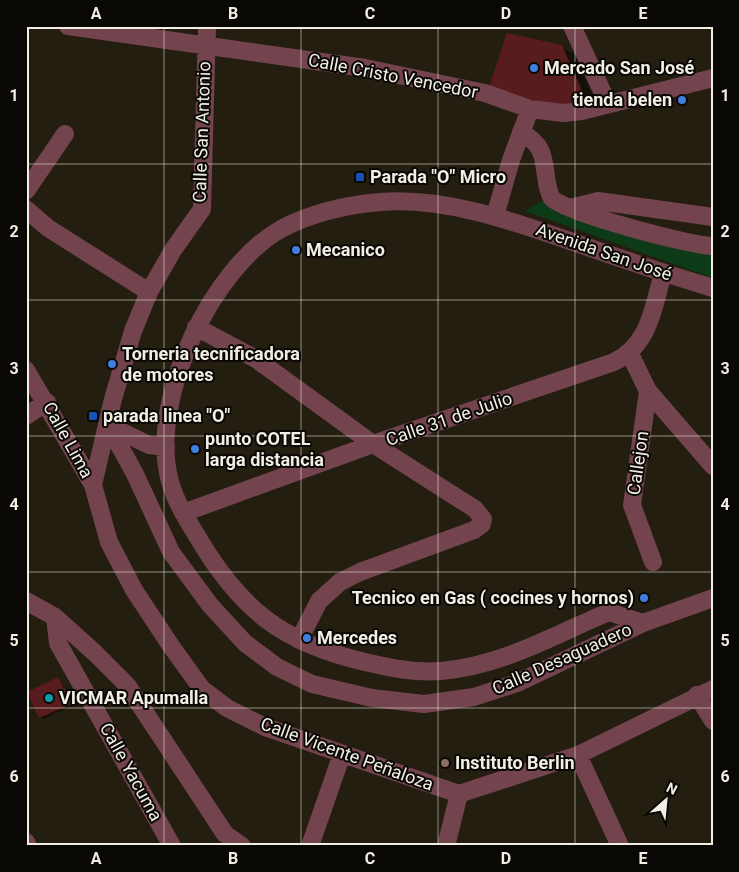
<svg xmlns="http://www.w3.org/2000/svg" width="739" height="872" viewBox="0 0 739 872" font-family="Roboto,sans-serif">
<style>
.green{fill:#0d3b18}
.shadow{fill:#0007}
.building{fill:#591c1e}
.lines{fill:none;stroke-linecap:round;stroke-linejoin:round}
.minor{stroke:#73434e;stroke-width:18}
.grid{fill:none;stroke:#f1eee4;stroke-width:1;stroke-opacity:0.55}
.shop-dot{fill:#3f7fe0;stroke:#0a0804;stroke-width:2}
.transit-dot{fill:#1a4fb4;stroke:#0a0804;stroke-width:2}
.culture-dot{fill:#0f9aa8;stroke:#0a0804;stroke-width:2}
.education-dot{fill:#8d6e63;stroke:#0a0804;stroke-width:2}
.labels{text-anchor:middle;stroke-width:4;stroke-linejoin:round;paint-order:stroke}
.poi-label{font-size:18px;font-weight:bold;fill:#f1eee4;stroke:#0a0804;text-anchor:start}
.street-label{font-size:18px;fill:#f1eee4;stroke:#0a0804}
.neatline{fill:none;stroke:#f1eee4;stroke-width:2}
.grid-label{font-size:16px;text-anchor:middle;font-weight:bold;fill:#f1eee4}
</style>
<rect width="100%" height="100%" fill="#231e0f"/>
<path class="green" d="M542 201 641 229 713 237V278L525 211Z"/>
<path class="shadow" d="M561 47 574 54 599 110 583 114 502 96Z
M58 678 73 705 43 719 40 717Z"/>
<path class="building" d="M507 33 562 45 588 104 570 108 488 90Z
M58 677 72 704 39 718 27 692Z"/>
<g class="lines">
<path class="minor" d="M68 26 365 68 485 93 530 109 563 113 582 111 713 78
M572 26 608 104
M521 132C545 146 543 157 547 183 548 187 549 194 552 198 563 212 691 246 713 246
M26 191 65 134
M570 208 598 201 713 217
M26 209 48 228 149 292
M495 216 511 160 530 109
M196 327 256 359 373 444 475 509 483 519 482 524 474 530 360 572 340 582 319 601 299 640
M630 354 648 391 713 466
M26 370 93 485 109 542 134 590 171 646 202 689 227 708 265 727 459 794 578 755 713 689
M648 391 632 505 653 562
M26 416 47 402
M108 425 135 474 171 552 210 605 245 643 277 667 312 684 372 698 424 704 474 697 517 683 643 623 713 598
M108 425 149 445 166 447
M93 485 113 399 133 331 149 292 173 250 202 209 207 26
M183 513 373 444 614 362C650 344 653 308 663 273
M26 601 55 617 95 653 127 685 225 834 242 846
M55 617 58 643 172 846
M643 623 609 612C554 635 502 666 441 671 414 673 391 668 365 662 282 643 240 609 197 536 185 516 172 496 168 473 152 395 212 268 281 229 311 213 346 205 380 202 445 197 512 221 573 242 619 258 666 274 713 288
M697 695 713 721
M578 755 620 846
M26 842 28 846
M310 846 342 754
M446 846 459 794"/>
</g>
<path class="grid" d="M164 26V846M301 26V846M438 26V846M575 26V846M26 164H713M26 300H713M26 436H713M26 572H713M26 708H713"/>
<g class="shop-dot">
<circle cx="534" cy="68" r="5"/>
<circle cx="682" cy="100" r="5"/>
<circle cx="296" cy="250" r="5"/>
<circle cx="112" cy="364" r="5"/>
<circle cx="195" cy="449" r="5"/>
<circle cx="644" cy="598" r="5"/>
<circle cx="307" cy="638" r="5"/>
</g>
<g class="transit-dot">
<rect x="355" y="172" width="10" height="10" rx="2.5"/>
<rect x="88" y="411" width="10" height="10" rx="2.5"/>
</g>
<circle class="culture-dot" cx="49" cy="698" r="5"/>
<circle class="education-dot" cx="445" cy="763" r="5"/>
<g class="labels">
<g class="poi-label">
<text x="544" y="74">Mercado San José</text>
<text x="672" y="106" text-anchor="end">tienda belen</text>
<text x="370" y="183">Parada "O" Micro</text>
<text x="306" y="256">Mecanico</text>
<text x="122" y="360">Torneria tecnificadora<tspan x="122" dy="21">de motores</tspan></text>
<text x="103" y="422">parada linea "O"</text>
<text x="205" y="445">punto COTEL<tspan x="205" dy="21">larga distancia</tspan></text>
<text x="634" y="604" text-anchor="end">Tecnico en Gas ( cocines y hornos)</text>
<text x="317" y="644">Mercedes</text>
<text x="59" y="704">VICMAR Apumalla</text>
<text x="455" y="769">Instituto Berlin</text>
</g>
<g class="street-label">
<text transform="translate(393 76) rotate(11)" y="6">Calle Cristo Vencedor</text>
<text transform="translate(202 132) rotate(-88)" y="6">Calle San Antonio</text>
<text transform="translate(604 252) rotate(19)" y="6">Avenida San José</text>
<text transform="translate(449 419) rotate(-19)" y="6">Calle 31 de Julio</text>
<text transform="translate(68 440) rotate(61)" y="6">Calle Lima</text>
<text transform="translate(638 463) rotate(-82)" y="6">Callejon</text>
<text transform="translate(562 659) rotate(-24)" y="6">Calle Desaguadero</text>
<text transform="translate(347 754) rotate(20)" y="6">Calle Vicente Peñaloza</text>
<text transform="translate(131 772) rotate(61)" y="6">Calle Yacuma</text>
</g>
</g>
<rect width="739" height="872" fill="none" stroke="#0a0804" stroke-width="55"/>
<g transform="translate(666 800) rotate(27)" stroke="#0a0804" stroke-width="4" paint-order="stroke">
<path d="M0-4L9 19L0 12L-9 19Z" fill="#f1eee4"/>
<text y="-8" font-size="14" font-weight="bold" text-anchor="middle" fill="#f1eee4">N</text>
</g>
<rect x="28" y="28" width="684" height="816" class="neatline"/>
<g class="grid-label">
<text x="96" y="19">A</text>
<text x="233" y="19">B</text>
<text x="370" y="19">C</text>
<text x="506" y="19">D</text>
<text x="643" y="19">E</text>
<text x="14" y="101">1</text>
<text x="725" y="101">1</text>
<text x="14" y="237">2</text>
<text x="725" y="237">2</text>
<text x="14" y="374">3</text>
<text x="725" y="374">3</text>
<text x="14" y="510">4</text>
<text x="725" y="510">4</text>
<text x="14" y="646">5</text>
<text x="725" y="646">5</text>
<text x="14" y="782">6</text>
<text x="725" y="782">6</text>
<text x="96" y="864">A</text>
<text x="233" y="864">B</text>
<text x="370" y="864">C</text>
<text x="506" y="864">D</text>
<text x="643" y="864">E</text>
</g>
</svg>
